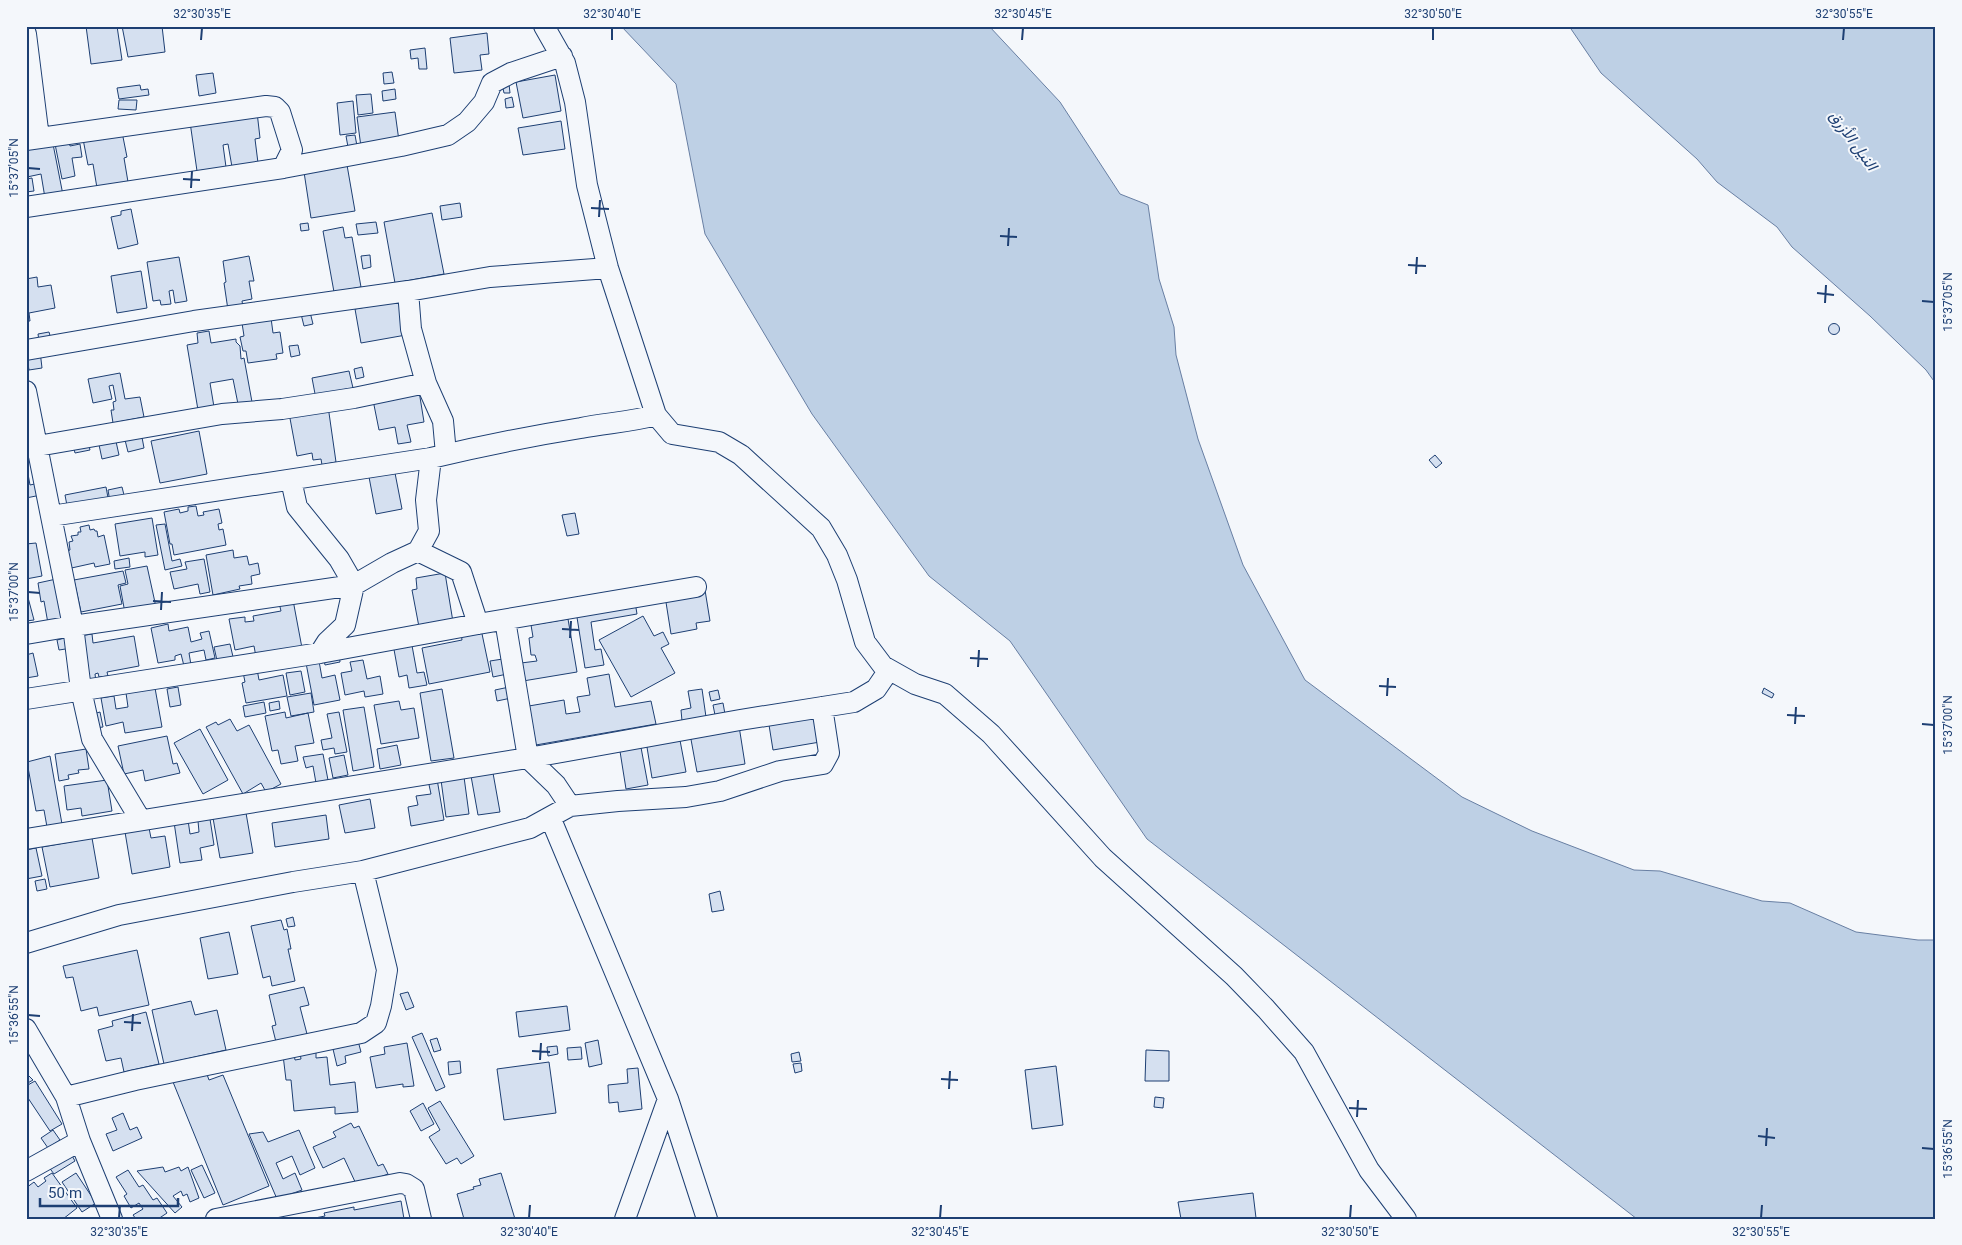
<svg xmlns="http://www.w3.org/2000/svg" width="1962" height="1245" viewBox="0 0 1962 1245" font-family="Georgia,Vazirmatn,serif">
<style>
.water{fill:#bed0e5;stroke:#687fa3}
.building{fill:#d5e0f0;stroke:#1d3f73}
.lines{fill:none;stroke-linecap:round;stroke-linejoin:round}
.minor-casing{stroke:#1d3f73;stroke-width:22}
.minor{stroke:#f4f7fb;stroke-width:20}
.ticks{fill:none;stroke:#1d3f73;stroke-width:2}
.labels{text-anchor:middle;stroke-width:4;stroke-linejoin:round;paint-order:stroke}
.water-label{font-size:16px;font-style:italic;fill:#1d3f73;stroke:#f4f7fb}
.neatline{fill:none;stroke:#1d3f73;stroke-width:2}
.ticks-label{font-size:12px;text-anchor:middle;fill:#1d3f73}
</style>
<rect width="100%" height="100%" fill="#f4f7fb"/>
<path class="water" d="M621 26H989L1060 102 1120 194 1148 205 1159 279 1174 327 1176 355 1198 439 1243 565 1305 680 1462 797 1532 831 1634 870 1660 871 1762 901 1790 903 1856 932 1918 940H1936V1219H1637L1147 839 1010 641 929 576 812 414 705 234 676 84Z
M1569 26H1936V384L1926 370 1870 316 1792 247 1777 227 1717 182 1697 159 1601 73Z"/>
<path class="building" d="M86 26H98V28L117 26 122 60 91 64Z
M122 26H162L165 52 128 57Z
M487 33 489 54 480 55 482 70 454 73 450 38Z
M425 48 427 69H419L418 58 411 59 410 50Z
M392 72 394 83 384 84 383 73Z
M213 73 216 93 199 96 196 75Z
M555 75 561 111 523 118 516 82Z
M502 84H509L510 93H504Z
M140 85 141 90 148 89 149 95 119 99 117 88Z
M395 89 396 99 383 101 382 91Z
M371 94 373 113 358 115 356 95Z
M512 97 514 107 506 108 505 99Z
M119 100H137L136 110 118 109Z
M353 101 356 133 340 135 337 103Z
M257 112 260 138 255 139 258 163 232 167 228 144 223 145 226 167 197 171 190 122Z
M395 112 399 141 361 147 357 117Z
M561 121 565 149 523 155 518 128Z
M122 132 127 157 124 158 128 182 97 188 93 164 88 165 83 139Z
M355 135 357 146 348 147 346 136Z
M69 142 70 146 80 144 82 157 72 158 75 176 62 179 55 144Z
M53 144 63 195 45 198 41 174 27 177 26 149Z
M347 165 355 211 311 218 304 172Z
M32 178 34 191 26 192V179Z
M460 203 462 217 442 220 440 206Z
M131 209 138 244 118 249 111 217 121 215V211Z
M432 213 444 274 395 283 384 222Z
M376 222 378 233 358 235 356 224Z
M308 223 309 230 301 231 300 224Z
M343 227 345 238 352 237 361 287 334 292 323 231Z
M370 255 371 267 363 269 361 256Z
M249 256 254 281H249L252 299 242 301 243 307 228 310 224 283 226 282 223 261Z
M179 257 187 301 175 303 173 290 169 291 171 304 161 305 160 300 153 301 147 262Z
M141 271 147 308 117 313 111 276Z
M37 277 38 287 51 285 55 308 29 313 30 321H26V279Z
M399 301 406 335 361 343 355 309Z
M310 312 313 324 304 326 301 314Z
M271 318 273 333 280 332 283 353 276 354 277 359 248 363 246 351H243L240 337 244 336 242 323Z
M1828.5 329a5.5 5.5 0 1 1 11 0a5.5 5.5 0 1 1-11 0Z
M209 331 211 343 236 339V342L240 346 241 359 244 358 252 402 238 404 233 379 210 383 214 407 198 410 187 345 198 343 197 333Z
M49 332 51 339 39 341 38 334Z
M298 345 300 355 291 357 289 346Z
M40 351 42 368 29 370 26 353Z
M362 367 364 377 356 379 354 369Z
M349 371 353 388 341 390 342 394 316 399 312 378Z
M120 373 125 399 140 397 144 417 113 423 111 410H114L113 402 116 401 113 385 109 386 112 399 93 403 88 379Z
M419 391 424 422 407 425 411 442 398 444 395 427 379 430 373 400Z
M328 406 336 462 322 465 321 459 313 460 312 453 297 456 289 413Z
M199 431 207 474 160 483 151 441Z
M141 432 144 448 128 452 124 436Z
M115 437 119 455 102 459 98 440Z
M88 442 90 450 75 453 73 445Z
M1435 455 1442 463 1436 468 1429 460Z
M395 473 402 509 376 514 369 477Z
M26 474H28L30 485 39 483 41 495 26 498Z
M106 487 109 503 68 511 65 495Z
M122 487 125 499 110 502 108 490Z
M196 506 198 516 204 515 203 512 219 509 222 523 218 524 219 530 223 529 226 545 174 555 172 544H170L164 512 179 509 180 513 188 511V507Z
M575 513 579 534 567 536 562 515Z
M152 518 158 555 145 557V552L120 556 115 524Z
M165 524 172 561 180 559 182 566 165 570 156 525Z
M89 525 90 530 94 529 95 531H97L98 537 104 535 110 564 95 567 94 563 67 569V551L70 550 69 542 73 541 71 536 78 535V532H81L80 527Z
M36 543 42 576 26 579V544Z
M233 550 234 558 247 556 249 565 258 563 260 574 251 576 252 584 239 586 240 589 213 595 206 555Z
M129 558 130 567 115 569 114 561Z
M204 559 210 592 200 594 198 584 174 589 170 572 187 569 185 562Z
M147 566 156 607 125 613 120 586 128 584 125 570Z
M123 571 126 583 118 585 122 604 81 612 74 580Z
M445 573 453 622 419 627 412 590 417 589 416 578Z
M61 578 68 625 49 629 44 601 41 602 38 583Z
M26 590 34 620 26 621Z
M705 590 710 621 696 623 697 629 671 634 665 596Z
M293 600 302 648 256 657 254 646 235 650 229 619 245 617V622L254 621 253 616 281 611 279 603Z
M635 602 637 614 591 622 595 650 601 649 604 665 585 668 576 611Z
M643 616 654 636 663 632 669 644 661 648 675 673 631 697 599 640Z
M568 619 577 672 523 681 521 663 537 661 535 655H531L529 638 533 637 531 625Z
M168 624 169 631 188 627 191 642 202 639 200 633 209 631 215 658 206 660 204 650 189 653 191 665 184 666 181 654 175 656V660L158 663 151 628Z
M481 629 490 672 429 684 422 648 462 640 461 633Z
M92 634 93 643 134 636 139 666 107 672 108 676 99 677 98 673 95 674 96 682 88 683 80 636Z
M69 637 72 648 59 650 57 640Z
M411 640 417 673 424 672 427 685 409 688 407 675 399 677 393 644Z
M230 644 234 661 218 665 214 647Z
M339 652 340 662 325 665 323 655Z
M33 653 38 676 26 678V655Z
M509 658 512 673 493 677 490 661Z
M363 660 367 679 380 676 383 694 365 697 364 691 345 695 341 673 352 671 350 662Z
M319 661 322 678 335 675 340 700 314 705 306 663Z
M257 669 259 680 283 675 287 696 246 703 242 683 245 682 243 672Z
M301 671 305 692 290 695 286 673Z
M609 674 615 707 651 701 656 724 530 746 523 707 564 700 566 714 580 712 577 697 590 695 587 678Z
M514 686 516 697 497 701 495 690Z
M178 687 181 705 170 707 167 689Z
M155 688 162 727 125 733 123 722 106 726 101 698 114 696 116 709 128 707 126 693Z
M1764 688 1774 694 1772 698 1762 693Z
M442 689 454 758 431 761 420 693Z
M702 689 706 717 682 721 681 710 691 708 688 691Z
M718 690 720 699 711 701 709 692Z
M311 693 314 712 291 716 287 697Z
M279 701 280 709 270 711 269 703Z
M399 701 401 710 414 708 419 738 381 744 374 705Z
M264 702 266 713 245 717 243 706Z
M723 703 725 714 715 715 713 705Z
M364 707 374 767 353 771 343 710Z
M100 712 103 727 95 728 93 714Z
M285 712 286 718 308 713 314 743 295 746 298 761 281 764 278 750 272 751 265 716Z
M339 712 347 752 335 754 334 748 323 750 321 740 332 738 327 714Z
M815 717 820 742 773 750 769 725Z
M230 719 237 731 249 725 281 784 266 792 261 783 243 794 206 727 216 722 218 725Z
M739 726 745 764 697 772 690 734Z
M200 729 228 780 203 794 174 743Z
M679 735 686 772 652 778 646 741Z
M167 736 173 764 177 763 180 773 145 781 143 770 124 774 118 746Z
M640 742 648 785 626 789 619 745Z
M397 745 401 765 380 769 377 749Z
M86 749 89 769 78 770 79 773 68 775 69 779 59 781 55 754Z
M323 754 328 780 316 783 313 766 306 768 303 757Z
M344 755 348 775 333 778 329 758Z
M50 756 62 824 47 827 44 810 36 811 27 762Z
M493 773 500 812 478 815 471 776Z
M464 777 469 814 446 817 441 780Z
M437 779 444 820 411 826 408 807 418 805 416 796 431 794 428 780Z
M107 780 112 811 82 816 81 808 67 810 64 786Z
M370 799 375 828 345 833 339 805Z
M246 813 253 853 220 858 213 818Z
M326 815 329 839 275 847 272 823Z
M210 819 214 845 200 848 202 860 180 863 174 822 188 820 190 834 199 832 198 821Z
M149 828 151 838 165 836 170 867 132 874 125 832Z
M92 838 99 878 50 887 42 847Z
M36 848 42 876 26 879V850Z
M45 879 47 889 37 891 35 881Z
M720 891 724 910 712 912 709 894Z
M293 917 295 926 288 927 286 919Z
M281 920 284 930 287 929 291 949H288L295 981 272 986 270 976 263 978 251 926Z
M229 932 238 974 208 979 200 938Z
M137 950 149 1005 99 1016 97 1007 81 1011 73 977 66 978 63 966Z
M304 987 309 1005 300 1007 307 1034 276 1042 272 1026 276 1025 269 995Z
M408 992 414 1007 406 1010 400 994Z
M191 1001 195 1015 217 1010 226 1050 164 1064 152 1010Z
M567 1006 570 1030 519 1037 516 1012Z
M146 1012 159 1064 124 1072 121 1058 106 1061 98 1030 113 1026 112 1021Z
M422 1033 445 1087 436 1091 412 1037Z
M357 1037 361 1052 345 1056 346 1063 337 1066 333 1049 342 1047Z
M437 1038 441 1050 434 1052 430 1040Z
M598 1040 602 1064 589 1067 585 1043Z
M407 1043 414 1086 403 1087V1084L376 1088 370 1057 385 1054 384 1047Z
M557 1046 558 1054 548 1056 547 1047Z
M581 1047 582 1059 568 1060 567 1048Z
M1146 1050 1169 1051V1081H1145Z
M316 1052V1058L327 1057 330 1085 355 1082 358 1112 335 1114V1107L294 1111 291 1080H286L283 1055 294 1054 295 1060 301 1059 300 1053Z
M799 1052 801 1061 792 1062 791 1054Z
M460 1061 461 1073 449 1075 448 1062Z
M549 1062 556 1113 504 1120 497 1069Z
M801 1063 802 1071 795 1073 793 1064Z
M1056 1066 1063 1125 1032 1129 1025 1070Z
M638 1068 642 1109 619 1112 618 1102 609 1103 608 1085 628 1083 627 1069Z
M205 1069 209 1080 223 1075 269 1186 223 1205 173 1082Z
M26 1073 33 1080 26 1084Z
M35 1081 62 1124 50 1131 26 1095V1086Z
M1155 1097 1164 1098 1163 1108 1154 1107Z
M440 1101 474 1156 461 1164 457 1158 446 1164 429 1137 440 1130 428 1108Z
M423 1103 434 1124 421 1131 410 1111Z
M123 1113 130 1130 137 1127 142 1138 113 1151 106 1134 117 1130 112 1118Z
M351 1123 354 1128 359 1126 378 1166 383 1164 388 1174 357 1186 344 1158 323 1168 313 1147 336 1137 333 1132Z
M53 1130 60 1140 48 1148 41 1138Z
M299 1130 315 1168 300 1175 292 1156 276 1163 283 1179 295 1173 302 1190 277 1199 249 1134 263 1132 268 1142Z
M70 1152 75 1161 54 1174 48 1166Z
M202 1165 215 1193 204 1198 191 1170Z
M163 1167 165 1172 179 1167 181 1171 188 1167 199 1198 190 1202 187 1194 183 1196 181 1191 173 1196 182 1207 175 1213 137 1171Z
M128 1170 139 1187 143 1185 153 1200 157 1198 167 1213 158 1219H136L133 1215 143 1209 139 1203 131 1208 124 1196 127 1194 116 1177Z
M52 1173 77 1208 63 1219H26V1188L34 1182 38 1187 46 1181 44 1178Z
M76 1173 96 1203 82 1212 62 1182Z
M501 1173 515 1219H464L457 1194 474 1189 473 1187 481 1185 479 1179Z
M1253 1193 1256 1218 1181 1219 1178 1202Z
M401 1201 404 1219H310L325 1216 324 1213 354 1207V1210Z"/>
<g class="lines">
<defs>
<path id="minor" d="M544 26 565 63 575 102 587 185 608 268 656 415 672 434 719 442 741 455 821 528 837 555 847 580 865 642 883 666 915 684 945 694 991 734 1103 858 1234 976 1266 1009 1304 1052 1369 1170 1406 1219
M26 34 39 138
M26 140 266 106 275 107 280 112 292 150 283 168
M26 207 283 168 401 146 448 135 467 122 484 102 492 83 511 73 562 56
M408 291 411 329 426 383 443 421 446 454
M26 350 194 321 408 291 490 277 608 268
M26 391 73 626 81 690 92 739 140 819
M26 448 222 414 282 409 354 398 426 383
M51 516 431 458C481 446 531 436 581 428 606 423 631 422 656 415
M418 551 461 572 478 624
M505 620 528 758 556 785 570 806
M26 634 73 626 354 585 339 559 297 507 291 480
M320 653 327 642 345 625 354 585 392 563 418 551 429 531 426 500 431 458
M26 699 320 653 478 624 696 587
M550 817 668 1099 707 1219
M26 839 528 758 740 720 854 702 876 689 889 670
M26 943 119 915 293 882 363 871 530 828 570 806 618 801 686 797 720 791 780 771 823 764 829 753 822 707
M26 1029 66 1097 80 1141 112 1219
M66 1097 135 1080 361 1033 376 1023 381 1006 387 970 363 871
M26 1171 80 1141
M216 1219 400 1183 406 1184 414 1189 421 1219
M625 1219 668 1099"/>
</defs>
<use href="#minor" class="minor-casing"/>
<use href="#minor" class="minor"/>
</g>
<path class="ticks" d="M201 40 202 28M612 40V28M1022 40 1023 28M1433 40V28M1843 40 1844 28M28 168 40 169M183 179 200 180M191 188 192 171M591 208 609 209M599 217 600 200M1000 236 1017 237M1008 246 1009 228M1408 265 1426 266M1416 274 1417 257M1817 293 1834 295M1922 301 1934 302M1825 303 1826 285M28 592 40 593M153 601 171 602M161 610 162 592M562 629 579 630M570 638 571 621M970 658 988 659M978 667 979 650M1379 686 1396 687M1387 696 1388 678M1787 715 1805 716M1795 724 1796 707M1922 724 1934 725M28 1015 40 1016M124 1022 141 1023M132 1031 133 1014M532 1051 550 1052M540 1060 541 1043M941 1079 958 1080M949 1089 950 1071M1349 1108 1367 1109M1357 1117 1358 1100M1758 1136 1775 1138M1766 1146 1767 1128M1922 1148 1934 1149M119 1218 120 1205M529 1218 530 1205M940 1218 941 1205M1350 1218 1351 1205M1761 1218 1762 1205"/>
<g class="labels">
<g class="water-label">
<text transform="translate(1854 140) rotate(54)" y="6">النيل الأزرق</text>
</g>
</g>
<rect width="1962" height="1245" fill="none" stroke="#f4f7fb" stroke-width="55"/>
<path d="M40 1198v8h138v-8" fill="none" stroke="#1d3f73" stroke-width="2.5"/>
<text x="48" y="1198" font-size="15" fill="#1d3f73" stroke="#f4f7fb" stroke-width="4" paint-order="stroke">50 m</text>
<rect x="28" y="28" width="1906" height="1190" class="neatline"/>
<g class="ticks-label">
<text x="202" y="18">32°30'35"E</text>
<text x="612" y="18">32°30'40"E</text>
<text x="1023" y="18">32°30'45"E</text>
<text x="1433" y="18">32°30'50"E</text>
<text x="1844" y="18">32°30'55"E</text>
<text transform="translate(14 168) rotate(-90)" y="4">15°37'05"N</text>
<text transform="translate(1948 302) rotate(-90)" y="4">15°37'05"N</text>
<text transform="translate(14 592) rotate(-90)" y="4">15°37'00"N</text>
<text transform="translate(1948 725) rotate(-90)" y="4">15°37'00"N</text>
<text transform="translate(14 1015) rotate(-90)" y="4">15°36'55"N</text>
<text transform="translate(1948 1149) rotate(-90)" y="4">15°36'55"N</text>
<text x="119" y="1236">32°30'35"E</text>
<text x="529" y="1236">32°30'40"E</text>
<text x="940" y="1236">32°30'45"E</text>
<text x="1350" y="1236">32°30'50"E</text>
<text x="1761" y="1236">32°30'55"E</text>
</g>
</svg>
